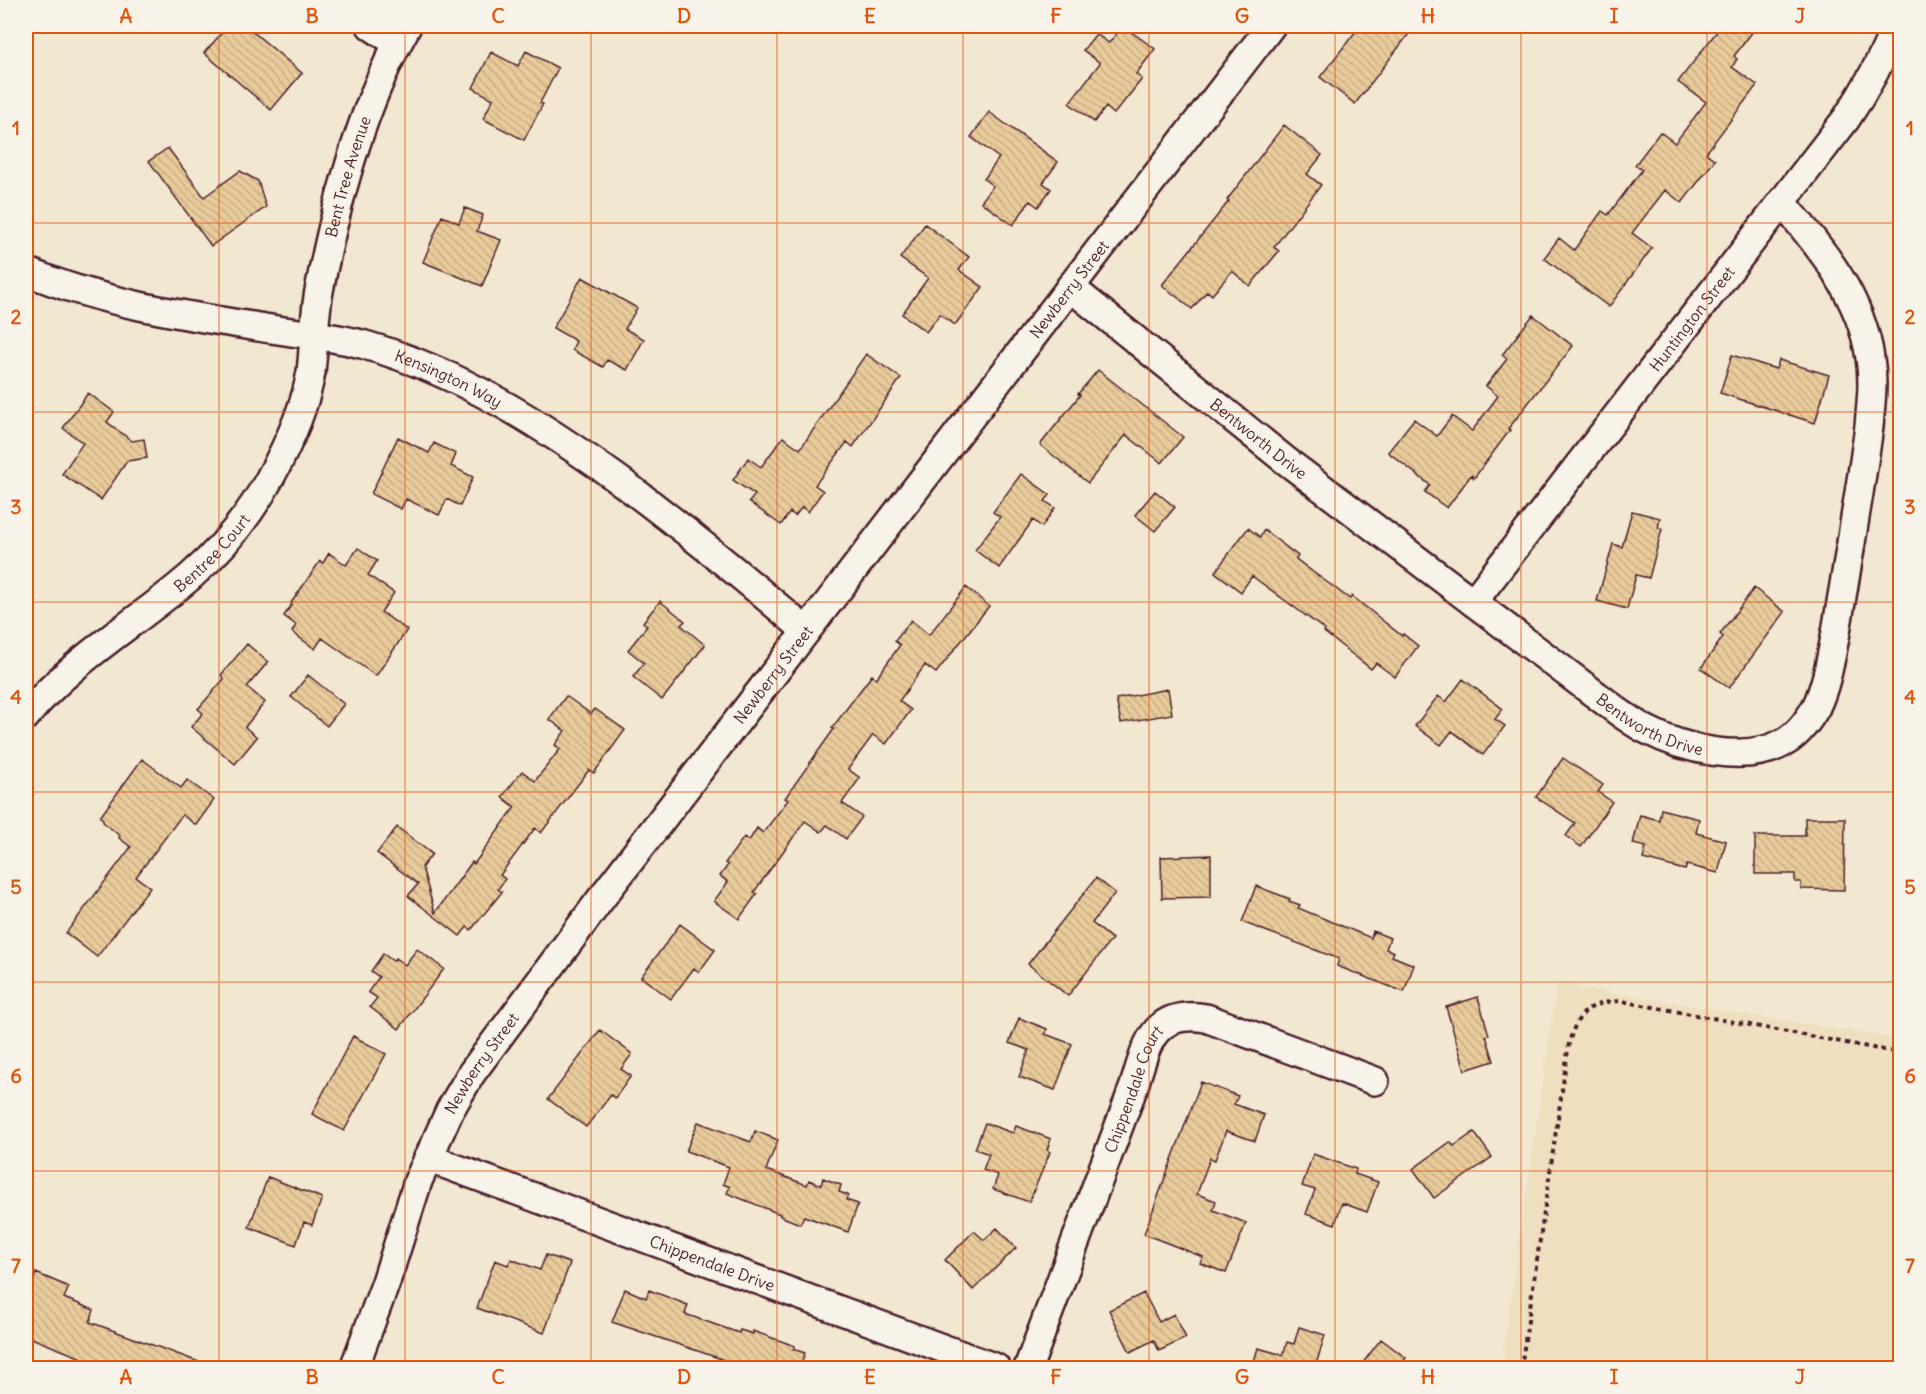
<svg xmlns="http://www.w3.org/2000/svg" width="1926" height="1394" viewBox="0 0 1926 1394" font-family="Delius,sans-serif">
<style>
.built{fill:#efdfc1}
.building{fill:url(#building-back-hatch);stroke:#4a1f2b;stroke-width:1.5}
.lines{fill:none;stroke-linecap:round;stroke-linejoin:round}
.minor-casing{stroke:#4a1f2b;stroke-width:32}
.path{stroke:#4a1f2b;stroke-width:4;stroke-dasharray:4.5 4.5;stroke-linecap:butt}
.minor{stroke:#f7f3e8;stroke-width:27}
.grid{fill:none;stroke:#e0560e;stroke-width:1.5;stroke-opacity:0.55}
.labels{text-anchor:middle;stroke-width:5;stroke-linejoin:round;paint-order:stroke}
.street-label{font-size:16px;fill:#4a1f2b;stroke:#f7f3e8}
.neatline{fill:none;stroke:#e0560e;stroke-width:2}
.grid-label{font-size:20px;text-anchor:middle;font-weight:bold;fill:#e0560e}
</style>
<defs>
<pattern id="building-back-hatch" width="6" height="6" patternUnits="userSpaceOnUse" patternTransform="scale(1.5)"><rect width="6" height="6" fill="#e8cb9b"/><path d="M-1 5l2 2M0 0l6 6M5-1l2 2" fill="none" stroke="#c8ae86"/></pattern>
</defs>
<rect width="100%" height="100%" fill="#f2e7d1"/>
<filter id="ink" filterUnits="userSpaceOnUse"><feTurbulence type="fractalNoise" baseFrequency=".0167" numOctaves="2"/><feDisplacementMap in="SourceGraphic" scale="12" xChannelSelector="R" yChannelSelector="G"/><feConvolveMatrix kernelMatrix="1 2 1 2 8 2 1 2 1" color-interpolation-filters="sRGB"/></filter>
<g filter="url(#ink)">
<path class="built" d="M1557 984 1900 1039V1368H1501Z"/>
<path class="building" d="M228 26H246L302 73 271 110 204 53Z
M1123 26 1155 49 1136 74 1142 79 1114 114 1106 107 1094 122 1069 103 1100 63 1083 50 1096 34 1109 43Z
M1360 26H1415L1355 104 1320 77Z
M1721 26H1757L1734 56 1737 59 1732 67 1757 85 1706 153 1715 160 1682 203 1665 190 1632 233 1652 248 1609 307 1544 258 1559 238 1574 250 1602 211 1608 215 1642 170 1635 165 1660 132 1675 143 1706 102 1678 82Z
M526 51 558 68 540 103 543 104 524 140 483 119 493 99 473 88 491 52 518 66Z
M989 112 1058 162 1043 183 1051 189 1038 207 1030 201 1013 225 981 202 993 186 984 179 999 158 971 137Z
M1284 125 1322 155 1307 174 1321 185 1274 247 1279 251 1250 286 1232 271 1212 295 1207 291 1192 309 1162 285 1229 201 1227 200Z
M168 148 204 197 240 171 258 181 266 207 211 246 149 161Z
M465 208 483 215 477 231 501 240 482 286 423 262 442 216 459 223Z
M925 224 969 257 959 270 983 287 955 325 940 314 926 332 902 314 928 278 900 258Z
M582 277 637 308 625 329 644 339 627 370 607 360 603 367 572 350 576 341 553 328Z
M1533 315 1573 346 1508 429 1510 430 1474 478 1471 475 1447 508 1425 492 1430 485 1388 452 1414 419 1437 436 1452 416 1472 431 1498 396 1486 386 1507 359 1502 355Z
M866 354 901 378 853 447 847 442 815 485 823 491 808 512 802 507 795 516 790 512 781 525 749 502 755 495 733 480 748 458 761 467 783 437 800 449Z
M1732 355 1776 369 1779 360 1829 375 1815 423 1720 393Z
M1098 370 1183 437 1162 463 1126 435 1088 483 1040 445 1080 395 1078 394Z
M88 393 114 412 107 422 132 441 144 439 147 458 127 461 101 500 62 474 83 443 63 428Z
M398 437 429 453 434 443 456 454 451 466 473 477 460 506 447 499 439 515 406 499 401 509 371 494Z
M1021 474 1050 495 1045 501 1055 508 1042 527 1033 520 999 568 975 550 1000 517 993 512Z
M1155 491 1175 507 1155 531 1135 515Z
M1632 511 1660 518 1658 528 1662 529 1649 578 1636 575 1627 609 1597 601 1613 544 1622 547Z
M1248 528 1260 537 1264 530 1298 556 1296 559 1313 572 1350 599 1352 596 1402 636 1403 634 1418 646 1395 677 1376 663 1371 669 1324 632 1325 630 1252 576 1241 592 1215 572Z
M358 548 377 561 368 575 394 593 381 612 407 630 376 676 322 638 315 649 292 632 296 625 284 616 292 604 291 603 320 561 323 563 329 553 346 565Z
M966 587 989 606 936 673 925 665 899 701 911 710 886 744 873 735 848 769 860 778 842 803 862 817 846 839 827 825 821 832 805 821 754 892 757 894 739 919 714 901 728 882 720 876 728 865 725 863 744 837 749 841 757 828 763 833 788 800 785 798 834 729 832 728 872 675 876 679 900 645 895 641 911 620 929 635Z
M1754 588 1785 612 1729 688 1701 668 1723 637 1720 634Z
M660 601 685 621 681 625 705 645 662 700 633 677 644 663 628 650 647 626 643 622Z
M247 644 268 662 247 687 265 702 245 727 257 737 235 764 191 727 203 713 198 709 224 679 221 675Z
M308 675 344 704 327 726 291 697Z
M1463 679 1503 709 1495 719 1505 726 1483 755 1452 731 1441 745 1415 726 1438 696 1446 702Z
M1168 689 1172 714 1121 723 1116 699Z
M566 696 591 714 595 709 625 730 594 773 589 770 541 833 535 828 500 875 505 879 498 889 502 892 471 930 467 927 460 936 408 896 418 884 377 853 397 827 432 854 422 867 435 913 472 862 474 864 515 807 502 797 522 771 535 781 560 749 555 745 565 731 549 719Z
M1563 758 1603 785 1598 792 1612 802 1581 847 1566 836 1575 823 1536 797Z
M142 759 181 788 187 780 214 800 196 825 182 815 136 877 150 887 97 957 66 933 131 847 119 838 120 836 103 822V819L100 817Z
M1661 809 1699 819 1696 833 1726 841 1718 873 1687 865 1685 870 1643 859 1646 847 1633 844 1640 815 1659 820Z
M1805 818H1845L1844 890 1801 889V882H1795V874H1755V836H1805Z
M1211 855V897L1162 898 1161 857Z
M1096 878 1115 893 1092 923 1112 939 1068 996 1028 964Z
M1256 886 1290 899 1289 901 1300 905 1298 908 1371 938 1373 931 1390 938 1386 949 1394 952 1392 956 1414 965 1404 992 1337 966 1339 959 1242 922Z
M680 924 715 950 699 972 694 968 671 999 641 977Z
M417 949 444 969 399 1029 370 1007 377 998 368 992 379 977 371 971 383 954 393 961 395 958 405 965Z
M1478 997 1489 1035 1486 1036 1494 1061 1465 1070 1446 1007Z
M1019 1018 1047 1029 1045 1034 1072 1044 1055 1090 1019 1077 1029 1050 1009 1043Z
M600 1030 632 1054 621 1069 631 1076 615 1098 611 1095 586 1127 548 1099Z
M353 1036 386 1054 344 1131 312 1114Z
M1201 1082 1238 1096 1234 1104 1264 1115 1255 1141 1226 1131 1215 1160 1210 1158 1197 1194 1216 1201 1213 1210 1246 1223 1226 1273 1200 1263 1203 1257 1144 1234Z
M698 1122 751 1142 755 1131 778 1140 766 1170 807 1185 809 1180 821 1185 823 1178 841 1185 839 1192 848 1195 846 1200 858 1204 848 1232 804 1216 800 1224 780 1216V1214L727 1193 730 1187 723 1184 729 1167 686 1151Z
M985 1123 1013 1133 1016 1126 1051 1139 1047 1150 1050 1152 1029 1202 993 1189 998 1175 983 1170 989 1154 975 1149Z
M1474 1132 1492 1157 1434 1198 1413 1169 1450 1142 1454 1146Z
M1313 1154 1356 1169 1355 1174 1378 1182 1367 1212 1342 1203 1335 1224 1306 1214 1315 1190 1302 1186Z
M268 1177 322 1198 312 1225 304 1222 296 1245 249 1227Z
M997 1228 1016 1248 973 1290 945 1260 974 1231 984 1240Z
M546 1255 570 1263 544 1333 477 1308 495 1260 508 1265 511 1259 540 1270Z
M36 1273 69 1287 64 1298 94 1310 90 1322 210 1366V1368H107L26 1336V1282L32 1284Z
M625 1289 646 1298 649 1290 688 1305 685 1314 739 1333 740 1330 753 1334V1331L795 1346 793 1349 805 1353 800 1368H748L612 1322Z
M1144 1293 1159 1322 1174 1314 1186 1338 1159 1351 1154 1340 1130 1352 1109 1310Z
M1299 1327 1325 1335 1315 1368H1252L1258 1348 1283 1355 1287 1342 1294 1344Z
M1381 1339 1406 1358 1398 1368H1359Z"/>
<g class="lines">
<defs>
<g id="minor">
<path d="M371 26 397 43"/>
<path id="s1" d="M26 271C104 304 188 316 271 329 302 334 335 336 365 345 460 372 543 425 623 483 686 530 747 580 806 631"/>
<path id="s2" d="M1070 287 1285 460 1620 713C1629 719 1637 725 1647 730 1683 749 1744 764 1783 743 1797 736 1808 721 1816 707 1827 684 1831 657 1836 632 1841 602 1846 573 1851 543 1857 504 1864 465 1869 426 1871 403 1874 381 1870 358 1861 296 1821 248 1782 202"/>
<path id="s3" d="M1473 602 1846 119C1867 88 1882 60 1896 26"/>
<path id="s4" d="M26 716C72 659 137 623 191 576 223 548 250 515 270 478 288 445 305 409 311 372 314 345 314 318 319 291 336 202 362 105 407 26"/>
<path id="s5" d="M428 1158 996 1368"/>
<path id="s6" d="M354 1368 386 1282 418 1181 450 1110 471 1074 606 892 1271 26"/>
<path id="s7" d="M1028 1368 1134 1086C1147 1043 1153 1010 1206 1018L1375 1081"/>
</g>
</defs>
<use href="#minor" class="minor-casing"/>
<path class="path" d="M1521 1368 1569 1043C1577 1013 1589 1002 1621 1001L1900 1053"/>
<use href="#minor" class="minor"/>
</g>
</g>
<path class="grid" d="M219 26V1368M405 26V1368M591 26V1368M777 26V1368M963 26V1368M1149 26V1368M1335 26V1368M1521 26V1368M1707 26V1368M26 223H1900M26 412H1900M26 602H1900M26 792H1900M26 982H1900M26 1171H1900"/>
<g class="labels">
<g class="street-label">
<text dy="6" stroke="none"><textPath href="#s4" startOffset="657">Bent Tree Avenue</textPath></text>
<text dy="6" stroke="none"><textPath href="#s6" startOffset="1304">Newberry Street</textPath></text>
<text dy="6" stroke="none"><textPath href="#s3" startOffset="358">Huntington Street</textPath></text>
<text dy="6" stroke="none"><textPath href="#s1" startOffset="438">Kensington Way</textPath></text>
<text dy="6" stroke="none"><textPath href="#s2" startOffset="242">Bentworth Drive</textPath></text>
<text dy="6" stroke="none"><textPath href="#s4" startOffset="248">Bentree Court</textPath></text>
<text dy="6" stroke="none"><textPath href="#s6" startOffset="818">Newberry Street</textPath></text>
<text dy="6" stroke="none"><textPath href="#s2" startOffset="728">Bentworth Drive</textPath></text>
<text dy="6" stroke="none"><textPath href="#s6" startOffset="332">Newberry Street</textPath></text>
<text dy="6" stroke="none"><textPath href="#s7" startOffset="298">Chippendale Court</textPath></text>
<text dy="6" stroke="none"><textPath href="#s5" startOffset="303">Chippendale Drive</textPath></text>
</g>
</g>
<rect width="1926" height="1394" fill="none" stroke="#f7f3e8" stroke-width="66"/>
<rect x="33" y="33" width="1860" height="1328" class="neatline"/>
<g class="grid-label">
<text x="126" y="23">A</text>
<text x="312" y="23">B</text>
<text x="498" y="23">C</text>
<text x="684" y="23">D</text>
<text x="870" y="23">E</text>
<text x="1056" y="23">F</text>
<text x="1242" y="23">G</text>
<text x="1428" y="23">H</text>
<text x="1614" y="23">I</text>
<text x="1800" y="23">J</text>
<text x="16" y="135">1</text>
<text x="1910" y="135">1</text>
<text x="16" y="324">2</text>
<text x="1910" y="324">2</text>
<text x="16" y="514">3</text>
<text x="1910" y="514">3</text>
<text x="16" y="704">4</text>
<text x="1910" y="704">4</text>
<text x="16" y="894">5</text>
<text x="1910" y="894">5</text>
<text x="16" y="1083">6</text>
<text x="1910" y="1083">6</text>
<text x="16" y="1273">7</text>
<text x="1910" y="1273">7</text>
<text x="126" y="1384">A</text>
<text x="312" y="1384">B</text>
<text x="498" y="1384">C</text>
<text x="684" y="1384">D</text>
<text x="870" y="1384">E</text>
<text x="1056" y="1384">F</text>
<text x="1242" y="1384">G</text>
<text x="1428" y="1384">H</text>
<text x="1614" y="1384">I</text>
<text x="1800" y="1384">J</text>
</g>
</svg>
